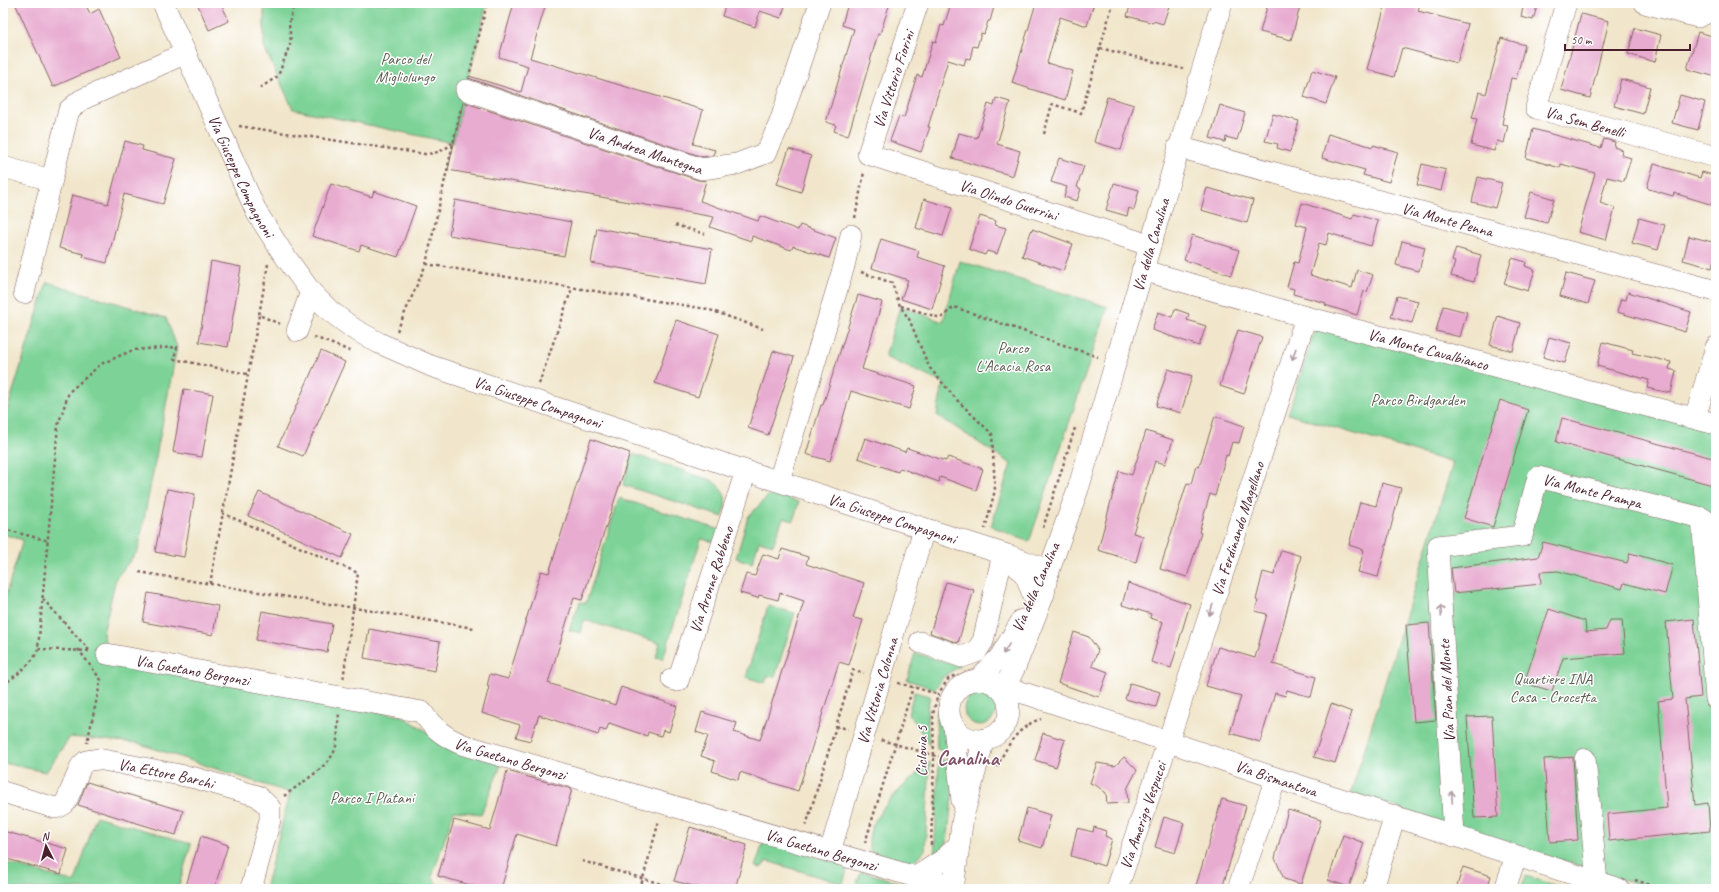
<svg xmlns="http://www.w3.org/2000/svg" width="1719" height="892" viewBox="0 0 1719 892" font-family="Caveat,sans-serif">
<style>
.green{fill:#7dd397;stroke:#647961}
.building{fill:#e8acd0}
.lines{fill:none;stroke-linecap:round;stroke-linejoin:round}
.minor-casing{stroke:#846563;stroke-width:22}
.path{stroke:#846563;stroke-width:2.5;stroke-dasharray:3 3;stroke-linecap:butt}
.minor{stroke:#fff;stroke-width:21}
.oneway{stroke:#ae9aa0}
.labels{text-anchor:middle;stroke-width:3;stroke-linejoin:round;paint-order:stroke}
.park-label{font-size:16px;fill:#5c5e51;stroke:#fff}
.street-label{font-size:16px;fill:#4a1f2b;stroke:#fff}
.district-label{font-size:20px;font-weight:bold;fill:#815065;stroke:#fff}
</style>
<rect width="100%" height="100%" fill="#fff"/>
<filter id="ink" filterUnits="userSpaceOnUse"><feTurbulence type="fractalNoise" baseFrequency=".025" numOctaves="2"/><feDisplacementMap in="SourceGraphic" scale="8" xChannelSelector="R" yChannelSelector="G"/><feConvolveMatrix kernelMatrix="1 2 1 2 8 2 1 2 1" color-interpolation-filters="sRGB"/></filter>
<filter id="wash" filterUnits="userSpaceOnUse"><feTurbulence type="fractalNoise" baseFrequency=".012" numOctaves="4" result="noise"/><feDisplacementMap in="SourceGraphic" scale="16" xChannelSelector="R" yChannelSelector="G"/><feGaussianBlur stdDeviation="0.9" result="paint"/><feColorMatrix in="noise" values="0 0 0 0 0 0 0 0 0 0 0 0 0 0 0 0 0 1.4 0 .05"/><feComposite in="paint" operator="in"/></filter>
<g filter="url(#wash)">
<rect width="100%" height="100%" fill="#f1e6cb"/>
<path class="green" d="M264 3H487L453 143 293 109 264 47Z
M960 261 1108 307 1029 542 991 526 1011 464 937 415 943 383 885 357 900 306 943 322Z
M47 282 166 318 177 347 138 551 116 578 103 633 110 661 402 716 449 745 501 765 481 814 454 811 432 877 436 882 434 889H265L290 793 137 743 70 737 46 772 3 763V603L23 540 3 534V423Z
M1318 320 1716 423V889H1652L1351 793 1453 463 1288 414Z
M633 454 711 480C728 492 727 499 723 517L623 485Z
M771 493 799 502 793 521 783 518 773 545 759 541 752 563 736 558 748 517Z
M619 498 720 530 715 542 701 539 663 659 656 657 660 643 584 620 581 633 569 630 580 602 586 603Z
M768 606 795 613 775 677 767 676 765 683 746 677Z
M915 653 960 666 944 676 935 689 907 680Z
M914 692 930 696 927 711 929 745 915 722 908 715Z
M964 709a16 16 0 1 1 32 0a16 16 0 1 1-32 0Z
M941 700V709L952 754 937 749 936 716Z
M939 759 952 763 953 789 947 843 934 858Z
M930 762 925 850 919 857 911 862 877 855 871 852C858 820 910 781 930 762Z
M96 816 191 844 178 889H3V862L75 882Z
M764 841 848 866 843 884 767 861 761 868 755 866Z
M862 871 900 883V887L899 889H859L857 882Z
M1526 876 1567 889H1521Z"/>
<g id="blocks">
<path class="building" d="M15 3H85L90 14 99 9 121 57 53 87Z
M197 3H221L229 21 209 30Z
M514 3H546L530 58 703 110 693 144 715 150 713 155 703 157 468 78 469 76 521 92 528 66 499 57Z
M726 3H786L781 18 760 11 755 27 722 16Z
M848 3H880L889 6 880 34H878L848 136 834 131 836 125 826 122 854 29 842 25Z
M951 3H995L990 21H988L984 34 981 33 977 47 973 46 970 59 966 58 964 65 948 60 928 127H930L921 152 890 141 899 116 904 118 917 75 922 77 933 41 936 42 941 25 944 26Z
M1036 3H1094L1087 26 1060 17 1047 63 1073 71 1065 100 1012 83Z
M1131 3H1170L1163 24 1153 21V23L1127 16Z
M1268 3H1301L1291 40 1260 32Z
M1386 3H1420L1418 11 1468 24 1457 63 1402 48 1394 77 1367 69Z
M1524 3H1538L1533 20 1521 17Z
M1581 14 1609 21 1590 98 1561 90Z
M1635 28 1661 35 1655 62 1628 54Z
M1698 32 1716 37V77L1687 69Z
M1501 38 1525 45 1516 79 1511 78 1502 124 1508 125 1504 143 1497 141 1494 151 1471 145 1477 119 1472 118 1479 92 1486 94Z
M1312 70 1335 77 1326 104 1304 97Z
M1621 79 1650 87 1643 114 1614 106Z
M1680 95 1705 102 1698 130 1672 123Z
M1107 97 1134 105 1121 150 1094 142Z
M996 98 1010 102 997 144 1020 151 1013 176 952 158 959 133 977 138 988 104 994 106Z
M463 102 698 180 706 181 700 201 758 221 760 216 798 230 800 225 836 238 829 258 793 246 791 250 752 236 751 241 710 227 714 217 448 170Z
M1220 105 1245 113 1237 140 1226 137 1225 142 1210 138Z
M1273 114 1299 121 1290 152 1277 148 1278 144 1265 141Z
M1533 129 1601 148 1604 139 1615 142 1614 147 1622 150 1621 155 1631 158 1624 181 1607 177 1600 203 1615 208 1606 240 1578 232 1595 173 1561 164 1560 168 1526 158Z
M1328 134 1373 147V145L1398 152 1389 182 1363 175 1365 170 1322 158Z
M125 141 143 146 142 150 176 159 163 204 124 194 107 263 83 257 84 254 59 248 72 195 108 204Z
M789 149 811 156 801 192 777 184Z
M1059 158 1084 166 1077 187 1081 189 1077 201 1064 197 1067 187 1051 182Z
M1422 164 1446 170 1441 191 1417 185Z
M1654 164 1700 178 1702 172 1716 176V206L1674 193 1673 196 1649 189 1647 187Z
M1478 177 1502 183 1495 208 1472 202Z
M1114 183 1139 190 1134 210 1129 208 1127 216 1106 210Z
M331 184 372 197 374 191 416 206 398 257 361 245 359 251 312 236Z
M1207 188 1253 200 1247 223 1201 210Z
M1531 192 1554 199 1547 223 1524 217Z
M924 199 952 208 943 236 916 228Z
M455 200 571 222 564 256 449 235Z
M1302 203 1352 219 1354 214 1378 221 1371 246 1329 233 1326 245 1319 243 1310 275 1352 288 1357 270 1373 275 1367 292 1364 291 1357 315 1325 305 1326 303 1293 294 1294 289 1287 287 1294 262 1298 263 1307 227 1296 224Z
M980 216 996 221 995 225 1006 228 997 254 987 251 985 255 969 249Z
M1639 218 1665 225 1658 250 1632 243Z
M597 228 712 249 706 284 591 263Z
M1032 229 1073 244 1063 271 1022 256Z
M1192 235 1239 250 1231 275 1184 260Z
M1689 236 1716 243V254L1712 268 1683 260Z
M881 239 919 251 917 257 945 266 932 309 901 299 908 280 872 268Z
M1402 241 1425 247 1419 271 1396 265Z
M1456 248 1481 255 1474 282 1451 276 1455 262 1452 261Z
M1512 258 1526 262 1525 266 1535 270 1528 291 1504 284Z
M211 261 241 267 228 347 199 342Z
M1566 273 1595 281 1588 304 1560 296Z
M1628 292 1691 312 1685 332 1617 312 1621 299 1626 300Z
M858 295 882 302 862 369 916 386 909 409 851 391 830 461 806 454 821 405H823Z
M1397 296 1418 301 1412 323 1391 317Z
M1443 306 1467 312 1460 337 1436 331Z
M1175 309 1189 314 1187 320 1206 326 1199 346 1152 330 1158 312 1172 317Z
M1498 316 1520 323 1513 351 1490 345Z
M676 320 719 334 698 397 655 383Z
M1238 330 1262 337 1244 394 1220 386Z
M1549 337 1571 343 1565 363 1543 357Z
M1603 342 1633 350 1632 353 1671 362 1669 369 1676 371 1671 393 1647 388 1649 380 1597 366Z
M321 351 345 362 303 456 278 446Z
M773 351 794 357 768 435 748 428Z
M1168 369 1192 376 1181 413 1156 406Z
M184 389 213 394 202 457 173 452Z
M1500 400 1528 410 1493 527 1464 518Z
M1215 416 1244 426 1239 443 1232 442 1228 456 1226 455 1215 496 1210 494 1199 532 1201 533 1187 577 1160 569 1187 483 1191 484 1196 466 1199 467Z
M1562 418 1716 459V486L1556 442Z
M1146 431 1173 440 1165 464 1155 461 1133 533 1143 536 1136 562 1098 550 1119 471 1132 475Z
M865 438 905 452 907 448 946 461 948 457 983 469 976 490 940 477 939 482 900 468 898 472 858 458Z
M591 439 630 453 582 600 574 598 548 683 615 705 621 687 677 706 669 732 663 730 661 736 648 732 647 736 609 723 606 731 600 729 598 735 539 715 530 741 516 737 520 725 482 713 489 687 487 686 490 674 508 679 541 571 549 573Z
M1382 483 1401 488 1378 577 1358 572 1364 550 1349 545 1360 502 1376 506Z
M167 489 195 494 184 557 155 552Z
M259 492 353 534 342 558 248 516Z
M1543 542 1627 563 1630 553 1673 565 1665 594 1624 583 1622 589 1558 571 1540 572 1541 584 1454 593 1451 568 1538 557Z
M782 549 808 557 806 564 864 583 853 618 863 620 849 665 839 662 798 791 740 772 738 780 712 771 715 761 701 756 708 736 696 732 702 712 737 723 734 732 760 740 804 601 780 593 778 600 759 595 758 598 740 593 746 574 755 576 763 554 779 559Z
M1281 550 1301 556 1273 664 1316 677 1311 697 1287 690 1285 696 1275 693 1260 742 1230 733 1241 696 1206 686 1218 647 1255 658 1267 614 1255 611 1258 601 1256 600 1263 572 1274 575Z
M946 582 974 590 958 643 930 633Z
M1128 583 1190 604 1171 668 1151 662 1163 622 1150 618 1151 614 1122 605Z
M148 593 218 606 213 635 143 622Z
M1549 609 1585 621 1586 632 1606 630 1610 620H1622L1625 653 1563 658 1552 691 1524 683Z
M262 611 332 624 327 652 256 640Z
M1694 619 1701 697 1685 699 1695 805 1708 803 1710 831 1609 841 1607 814 1667 808 1658 701 1673 699 1666 622Z
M1429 623 1436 720 1414 722 1406 625Z
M369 629 440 642 435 671 364 658Z
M1074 632 1089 637 1098 650 1092 666 1108 672 1099 697 1058 683Z
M1130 683 1160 692 1156 707 1125 699Z
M1331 704 1352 712 1335 763 1314 757Z
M1492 716 1498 817 1474 818 1467 717Z
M1043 733 1065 740 1056 767 1035 760Z
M1124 757 1137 770 1127 789 1128 803 1107 804 1106 793 1097 786 1090 783 1097 763 1115 766Z
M1573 757 1578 840 1550 842 1544 759Z
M507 771 572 789 556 846 517 834 501 889H474V886L438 876 454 820 490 830Z
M87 782 183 811 176 835 78 805Z
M1222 799 1246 806 1236 841 1222 889H1195Z
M1027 808 1051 815 1042 848 1018 841Z
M1288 810 1321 820 1301 884 1284 879 1275 858Z
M1164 817 1184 823 1175 853 1155 847Z
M690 827 747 845 735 889H705L674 881Z
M1094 827 1106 831 1105 836 1112 839 1104 866 1071 856 1077 828 1093 832Z
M3 831 68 849 61 874 3 858Z
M1343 835 1364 843 1349 887 1328 880Z
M201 836 228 845 214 889H185Z
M1463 867 1491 876 1487 889H1456Z"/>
</g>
</g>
<g filter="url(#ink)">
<use href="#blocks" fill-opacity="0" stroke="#846563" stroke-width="1"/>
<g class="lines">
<defs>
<g id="minor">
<path id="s1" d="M163 3 257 213 282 252 311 292 330 311 354 329 379 343 431 366 746 471 1007 555 1043 568 1047 576"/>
<path id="s2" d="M918 3 868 154 1149 245"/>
<path id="s3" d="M1566 3 1536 108 1716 157"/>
<path d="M1645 3 1698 17 1707 13"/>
<path id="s4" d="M466 90 702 169 737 164 766 153 779 125 820 3"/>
<path id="s5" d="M1178 147 1716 291"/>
<path d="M3 167 51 180"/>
<path id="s6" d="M1142 270 1306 317 1716 424"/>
<path d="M24 293 69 110 81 100 186 53"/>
<path d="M297 331 311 292"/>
<path d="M1695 418 1716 347"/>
<path d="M779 481 844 266 851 235"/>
<path d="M1702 518 1716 699"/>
<path d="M1008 557 1026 576 1033 595"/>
<path d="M920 642 962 657 976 652 983 641 1003 554"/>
<path id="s7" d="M107 654 422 712C433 728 445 738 464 745L916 877 939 881 946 889"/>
<path id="s8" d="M672 679 678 681 746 471"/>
<path d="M978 680 1000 657 1022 620"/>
<circle cx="979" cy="710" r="30"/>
<path id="s9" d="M998 687 1009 679 1016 665 1044 594 1047 576 1079 486 1222 3"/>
<path id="s10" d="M998 687 1027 694 1276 778 1619 889"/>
<path d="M954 726 962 801"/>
<path d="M1585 759 1597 882"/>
<path id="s11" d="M3 792 55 808C60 807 63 806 66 802L81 766 86 761 98 759 195 778 258 796 270 808V820L251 889"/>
<path id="s12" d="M1454 836 1438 546 1522 536 1538 477 1702 518 1716 527"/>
<path id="s13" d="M830 852 924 529"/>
<path d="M916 877 944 859 959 845"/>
<path d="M953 889 963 817 984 739"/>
<path id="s14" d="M1117 889 1168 742 1306 317"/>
<path d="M1238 889 1276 778"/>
<path d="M1373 889 1395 815"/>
<path d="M1505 889 1516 856"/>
</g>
</defs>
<use href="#minor" class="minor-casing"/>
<path class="path" d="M1100 48 1183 69
M470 72 487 3
M260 88 278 76 291 42 289 24 294 3
M239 126 425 154C437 153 444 151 452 143
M1044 134 1052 104 1081 113 1113 3
M855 218 864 172
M675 225 705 234
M268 264 259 315 280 324
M426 264 707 309 763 329
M861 272 892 283 900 306 909 319 929 367 957 400 992 434 995 490 985 529
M901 306 941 318 954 307 1098 357
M397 331 426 264 461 108
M314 337 353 352
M539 384 572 288
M222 513 358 573 343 680
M1043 528 1075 428
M3 529 49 541
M139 572 474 628
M210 584 259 315
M43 599 89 650
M38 649 90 651
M78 649 101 680 87 743
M898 683 938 694
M3 685C15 676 33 664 38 649L58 425 69 392 101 364 133 350 177 347 174 359 247 374
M836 726 848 729
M881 740 940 757
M997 767C1006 747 1019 725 1041 719
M284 796C298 785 325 769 333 754 339 743 337 727 339 714
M806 826 853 670 864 673
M865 843 913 687
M931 845 934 762 933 714 938 694 949 678 956 675
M582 861 679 889
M1635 880 1663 889
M640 889 659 821"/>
<use href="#minor" class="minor"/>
</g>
<defs><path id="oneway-shaft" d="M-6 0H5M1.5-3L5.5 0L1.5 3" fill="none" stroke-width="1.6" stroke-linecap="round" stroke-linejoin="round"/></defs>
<g class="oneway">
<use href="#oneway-shaft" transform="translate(1294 354) rotate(108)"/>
<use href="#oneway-shaft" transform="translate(1211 610) rotate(108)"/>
<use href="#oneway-shaft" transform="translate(1441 611) rotate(-93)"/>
<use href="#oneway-shaft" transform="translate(1006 649) rotate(122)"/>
<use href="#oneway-shaft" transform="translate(1452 797) rotate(-93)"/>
</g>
</g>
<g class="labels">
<g class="park-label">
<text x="405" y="64">Parco del<tspan x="405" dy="18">Migliolungo</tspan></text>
<text x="1013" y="353">Parco<tspan x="1013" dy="18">L'Acacia Rosa</tspan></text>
<text x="1418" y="405">Parco Birdgarden</text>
<text x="1553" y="684">Quartiere INA<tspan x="1553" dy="18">Casa - Crocetta</tspan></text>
<text x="372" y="803">Parco I Platani</text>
</g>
<g class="street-label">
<text transform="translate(893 79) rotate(-72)" y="6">Via Vittorio Fiorini</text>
<text dy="6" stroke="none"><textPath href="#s3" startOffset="160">Via Sem Benelli</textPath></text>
<text dy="6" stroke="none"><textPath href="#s4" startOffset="189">Via Andrea Mantegna</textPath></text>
<text dy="6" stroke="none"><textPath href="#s1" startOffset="190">Via Giuseppe Compagnoni</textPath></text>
<text dy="6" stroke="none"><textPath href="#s2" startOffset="307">Via Olindo Guerrini</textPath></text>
<text dy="6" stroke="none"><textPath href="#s5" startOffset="279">Via Monte Penna</textPath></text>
<text dy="6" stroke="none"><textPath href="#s9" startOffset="471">Via della Canalina</textPath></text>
<text dy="6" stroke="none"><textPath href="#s6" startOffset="297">Via Monte Cavalbianco</textPath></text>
<text dy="6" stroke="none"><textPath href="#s1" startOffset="581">Via Giuseppe Compagnoni</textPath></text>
<text dy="6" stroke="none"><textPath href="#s12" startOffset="492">Via Monte Prampa</textPath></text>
<text dy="6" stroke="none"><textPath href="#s1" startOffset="954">Via Giuseppe Compagnoni</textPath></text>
<text dy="6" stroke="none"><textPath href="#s14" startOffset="380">Via Ferdinando Magellano</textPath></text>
<text dy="6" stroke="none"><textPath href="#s8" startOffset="113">Via Aronne Rabbeno</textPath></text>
<text transform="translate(1035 587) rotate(-66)" y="6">Via della Canalina</text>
<text dy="6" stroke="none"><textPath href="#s7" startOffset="87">Via Gaetano Bergonzi</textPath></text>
<text dy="6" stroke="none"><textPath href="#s13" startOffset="168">Via Vittoria Colonna</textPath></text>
<text transform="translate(1446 691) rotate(-93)" y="6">Via Pian del Monte</text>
<text transform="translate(921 751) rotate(-90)" y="6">Ciclovia 5</text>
<text dy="6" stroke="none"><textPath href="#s7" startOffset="423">Via Gaetano Bergonzi</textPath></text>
<text dy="6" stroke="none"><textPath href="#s11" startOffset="195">Via Ettore Barchi</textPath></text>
<text dy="6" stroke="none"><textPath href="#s10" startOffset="293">Via Bismantova</textPath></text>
<text dy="6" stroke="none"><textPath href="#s14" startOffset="78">Via Amerigo Vespucci</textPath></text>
<text dy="6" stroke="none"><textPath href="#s7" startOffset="747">Via Gaetano Bergonzi</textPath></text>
</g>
<g class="district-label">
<text x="968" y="765">Canalina</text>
</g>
</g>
<rect width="1719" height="892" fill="none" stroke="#fff" stroke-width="16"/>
<g transform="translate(46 846) rotate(354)" stroke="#ffffff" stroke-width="3" paint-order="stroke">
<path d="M0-3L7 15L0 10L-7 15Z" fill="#4a1f2b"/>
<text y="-6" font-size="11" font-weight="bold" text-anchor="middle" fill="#4a1f2b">N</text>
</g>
<path d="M1565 44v6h125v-6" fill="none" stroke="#4a1f2b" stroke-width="2"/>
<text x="1571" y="44" font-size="12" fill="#4a1f2b" stroke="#ffffff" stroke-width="3" paint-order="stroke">50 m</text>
</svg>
